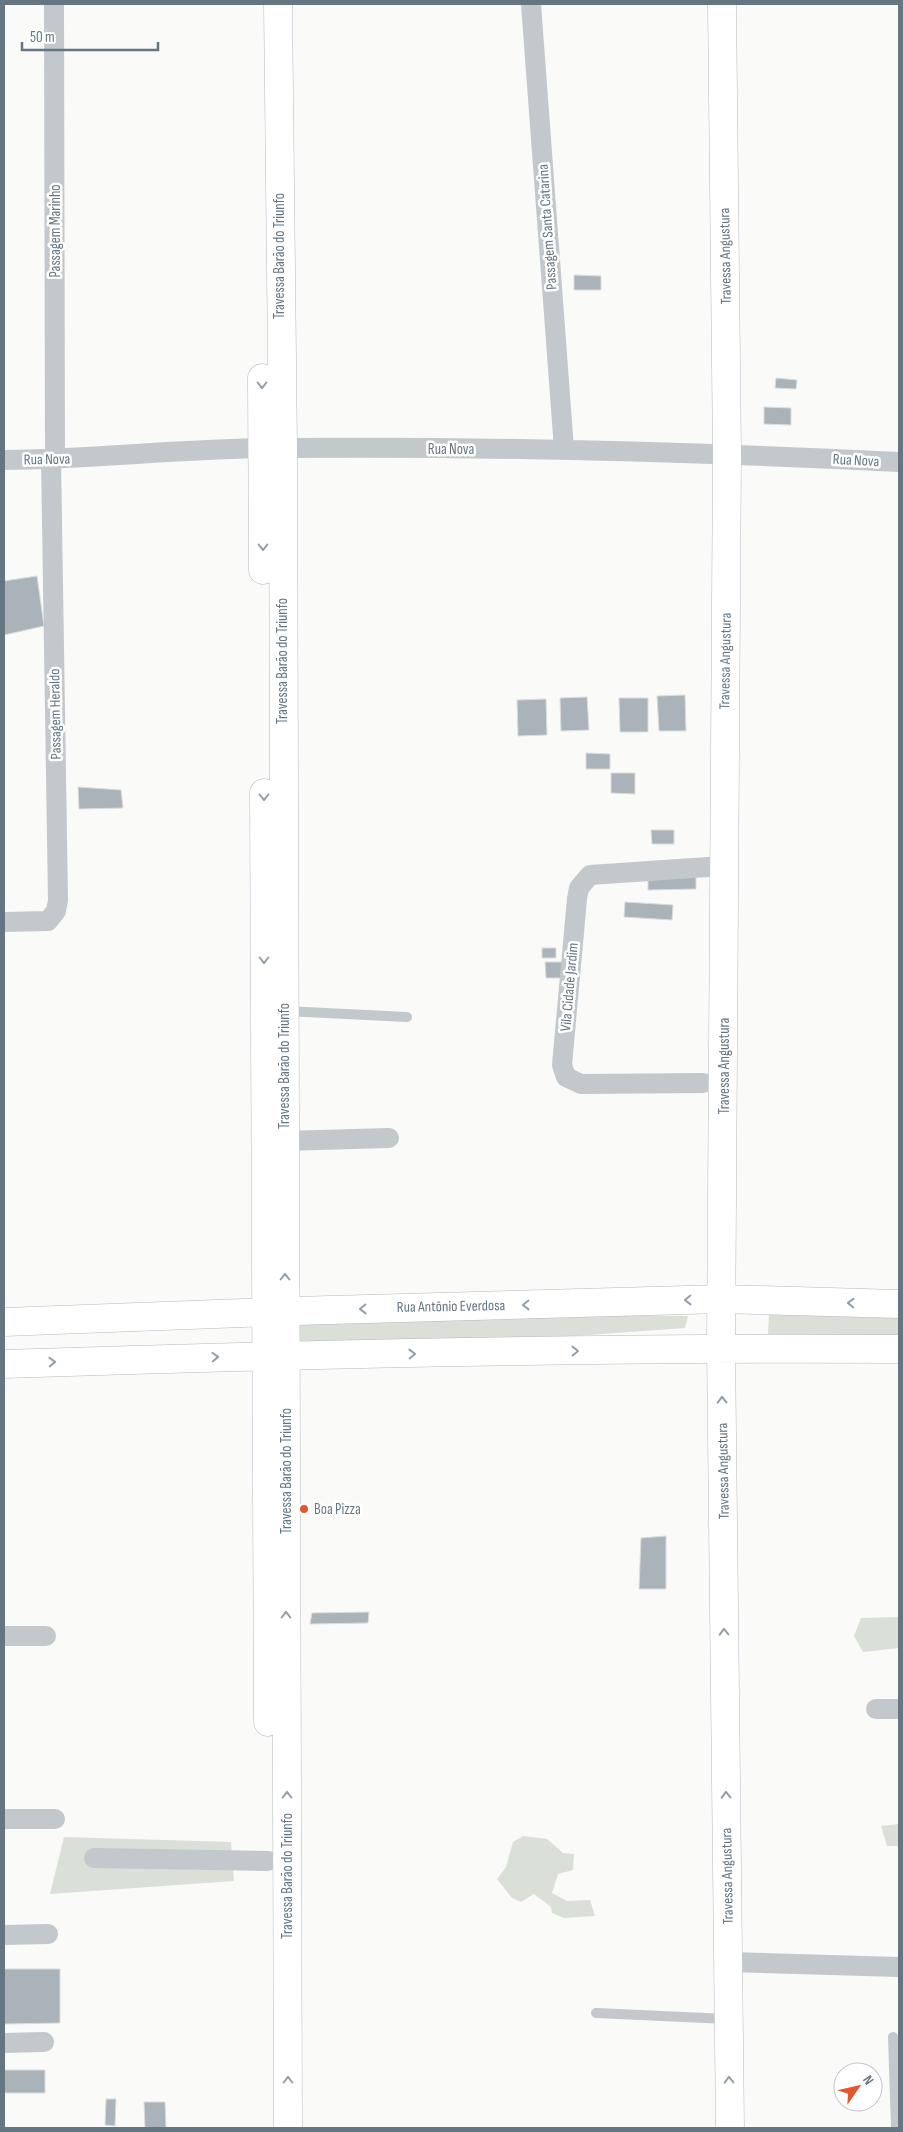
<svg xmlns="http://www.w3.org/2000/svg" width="903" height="2132" viewBox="0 0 903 2132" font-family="'Sofia Sans Condensed',sans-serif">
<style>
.green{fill:#dadfd7}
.building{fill:#aab3b9;stroke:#dcdcda}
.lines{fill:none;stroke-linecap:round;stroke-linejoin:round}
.secondary-casing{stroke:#b3babf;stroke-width:29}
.lane{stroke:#c3c8cc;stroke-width:10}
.street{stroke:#c3c8cc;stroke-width:20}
.secondary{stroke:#fff;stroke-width:28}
.oneway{stroke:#939fa8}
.poi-dot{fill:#e4572e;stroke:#fff;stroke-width:2}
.labels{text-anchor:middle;stroke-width:5;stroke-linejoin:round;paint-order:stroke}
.street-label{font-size:15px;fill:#657683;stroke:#fff}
.poi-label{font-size:15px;fill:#657683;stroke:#fff;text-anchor:start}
</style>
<rect width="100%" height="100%" fill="#fafaf8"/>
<path class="green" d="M295 1311 688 1316 685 1328 299 1356Z
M769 1313H899V1336L768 1334Z
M899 1617V1648L863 1652 854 1636 861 1618Z
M899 1824V1846H887L881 1826Z
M523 1836 547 1839 563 1853 574 1854 573 1870 558 1874 552 1893 567 1901 590 1900 595 1916 564 1918 552 1913 551 1907 534 1894 521 1902 512 1898 497 1879 506 1867 513 1842Z
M64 1837 231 1842 234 1881 50 1894Z"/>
<path class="building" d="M574 275 601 276V290H574Z
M776 378 797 380 796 389 775 388Z
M764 407 791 408V425L764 424Z
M37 576 44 626 4 635V581Z
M685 695 686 731H659L657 696Z
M587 697 589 730 561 731 560 698Z
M619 698H648V732H620Z
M546 699 547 735 518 736 517 700Z
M586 753 610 754V769H586Z
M611 773H635V794L611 793Z
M78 787 121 790 123 808 79 809Z
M651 830H674V844H652Z
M696 876V889L648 890V877Z
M625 902 673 905 672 920 624 917Z
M542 948H556V958H542Z
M545 962H565L566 978H546Z
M666 1536V1589H639L641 1538Z
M369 1612 368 1623 310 1624 312 1613Z
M4 1969H60V2023L4 2024Z
M4 2070H45V2093H4Z
M106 2099H116L115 2126 105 2125Z
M144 2102H165L166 2128H145Z"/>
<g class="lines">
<defs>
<path id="secondary" d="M278 4 283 448 288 2128
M722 4 727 454 721 1348 730 2128
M262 378 263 570
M264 793 268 1722
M4 1322 295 1311 722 1299 899 1304
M4 1364C302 1354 601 1347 899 1349"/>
</defs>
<use href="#secondary" class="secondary-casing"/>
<path class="lane" d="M285 1011 407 1017
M596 2013 727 2019
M893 2037 896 2128"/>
<path class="street" d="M54 4 55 459
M531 4 564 449
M4 460C97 459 190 448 283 448 488 446 694 452 899 462
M4 922 48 921 56 911 58 900 51 459
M703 1083 581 1084 566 1077 562 1065 577 899 579 888 590 875 723 866
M284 1141 389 1138
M4 1636H46
M876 1709H899
M4 1819H55
M94 1858 268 1861
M4 1935 48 1934
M728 1962 899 1967
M4 2043 44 2042"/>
<use href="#secondary" class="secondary"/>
</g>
<defs><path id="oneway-chevron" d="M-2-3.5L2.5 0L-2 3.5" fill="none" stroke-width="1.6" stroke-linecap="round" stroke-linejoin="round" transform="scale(1.25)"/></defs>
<g class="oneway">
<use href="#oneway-chevron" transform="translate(262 385) rotate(90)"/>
<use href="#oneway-chevron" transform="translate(263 547) rotate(90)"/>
<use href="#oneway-chevron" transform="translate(264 797) rotate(90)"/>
<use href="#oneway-chevron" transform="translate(264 960) rotate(90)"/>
<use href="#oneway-chevron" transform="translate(285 1277) rotate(-90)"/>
<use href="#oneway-chevron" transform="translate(688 1300) rotate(179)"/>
<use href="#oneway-chevron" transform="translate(851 1303) rotate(-178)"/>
<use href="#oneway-chevron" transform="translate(526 1305) rotate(179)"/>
<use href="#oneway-chevron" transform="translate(363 1309) rotate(179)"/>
<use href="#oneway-chevron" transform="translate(575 1351) rotate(-1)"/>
<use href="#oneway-chevron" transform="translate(412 1354) rotate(-1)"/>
<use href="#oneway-chevron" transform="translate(215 1357) rotate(-2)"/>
<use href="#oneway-chevron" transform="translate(52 1362) rotate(-2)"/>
<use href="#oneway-chevron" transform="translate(722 1400) rotate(-91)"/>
<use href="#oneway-chevron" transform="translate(286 1615) rotate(-90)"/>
<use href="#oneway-chevron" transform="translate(724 1632) rotate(-91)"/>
<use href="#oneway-chevron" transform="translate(287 1795) rotate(-90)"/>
<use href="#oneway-chevron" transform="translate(726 1795) rotate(-91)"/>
<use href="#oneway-chevron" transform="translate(288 2080) rotate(-90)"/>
<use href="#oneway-chevron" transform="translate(729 2080) rotate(-91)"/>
</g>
<circle class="poi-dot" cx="304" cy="1509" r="5"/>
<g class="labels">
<g class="street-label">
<text transform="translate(547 227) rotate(-94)" y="5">Passagem Santa Catarina</text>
<text transform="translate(55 231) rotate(-90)" y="5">Passagem Marinho</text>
<text transform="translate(279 256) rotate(-90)" y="5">Travessa Barão do Triunfo</text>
<text transform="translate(725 256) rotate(-91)" y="5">Travessa Angustura</text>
<text x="451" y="454">Rua Nova</text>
<text transform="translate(47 459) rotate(-1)" y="5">Rua Nova</text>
<text transform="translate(856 460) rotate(3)" y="5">Rua Nova</text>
<text transform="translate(282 661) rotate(-90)" y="5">Travessa Barão do Triunfo</text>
<text transform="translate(725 661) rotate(-89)" y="5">Travessa Angustura</text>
<text transform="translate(55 714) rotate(-91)" y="5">Passagem Heraldo</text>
<text transform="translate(569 987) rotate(-85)" y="5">Vila Cidade Jardim</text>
<text transform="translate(284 1066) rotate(-90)" y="5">Travessa Barão do Triunfo</text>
<text transform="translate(724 1066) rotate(-90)" y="5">Travessa Angustura</text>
<text transform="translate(451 1306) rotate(-1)" y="5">Rua Antônio Everdosa</text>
<text transform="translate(286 1471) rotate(-90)" y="5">Travessa Barão do Triunfo</text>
<text transform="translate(723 1471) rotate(-91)" y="5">Travessa Angustura</text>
<text transform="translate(287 1876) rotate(-90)" y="5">Travessa Barão do Triunfo</text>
<text transform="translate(727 1876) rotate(-91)" y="5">Travessa Angustura</text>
</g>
<g class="poi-label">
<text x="314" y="1514">Boa Pizza</text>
</g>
</g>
<rect width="903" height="2132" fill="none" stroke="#657683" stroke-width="10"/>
<g transform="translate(858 2087) rotate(56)"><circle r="24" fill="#ffffff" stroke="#c1c8cd"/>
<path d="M0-4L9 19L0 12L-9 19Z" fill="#e4572e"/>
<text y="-8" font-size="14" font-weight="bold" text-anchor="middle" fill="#657683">N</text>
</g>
<path d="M22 42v8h136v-8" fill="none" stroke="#657683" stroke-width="2.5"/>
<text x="30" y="42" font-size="15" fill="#657683" stroke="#ffffff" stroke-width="4" paint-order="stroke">50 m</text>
</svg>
